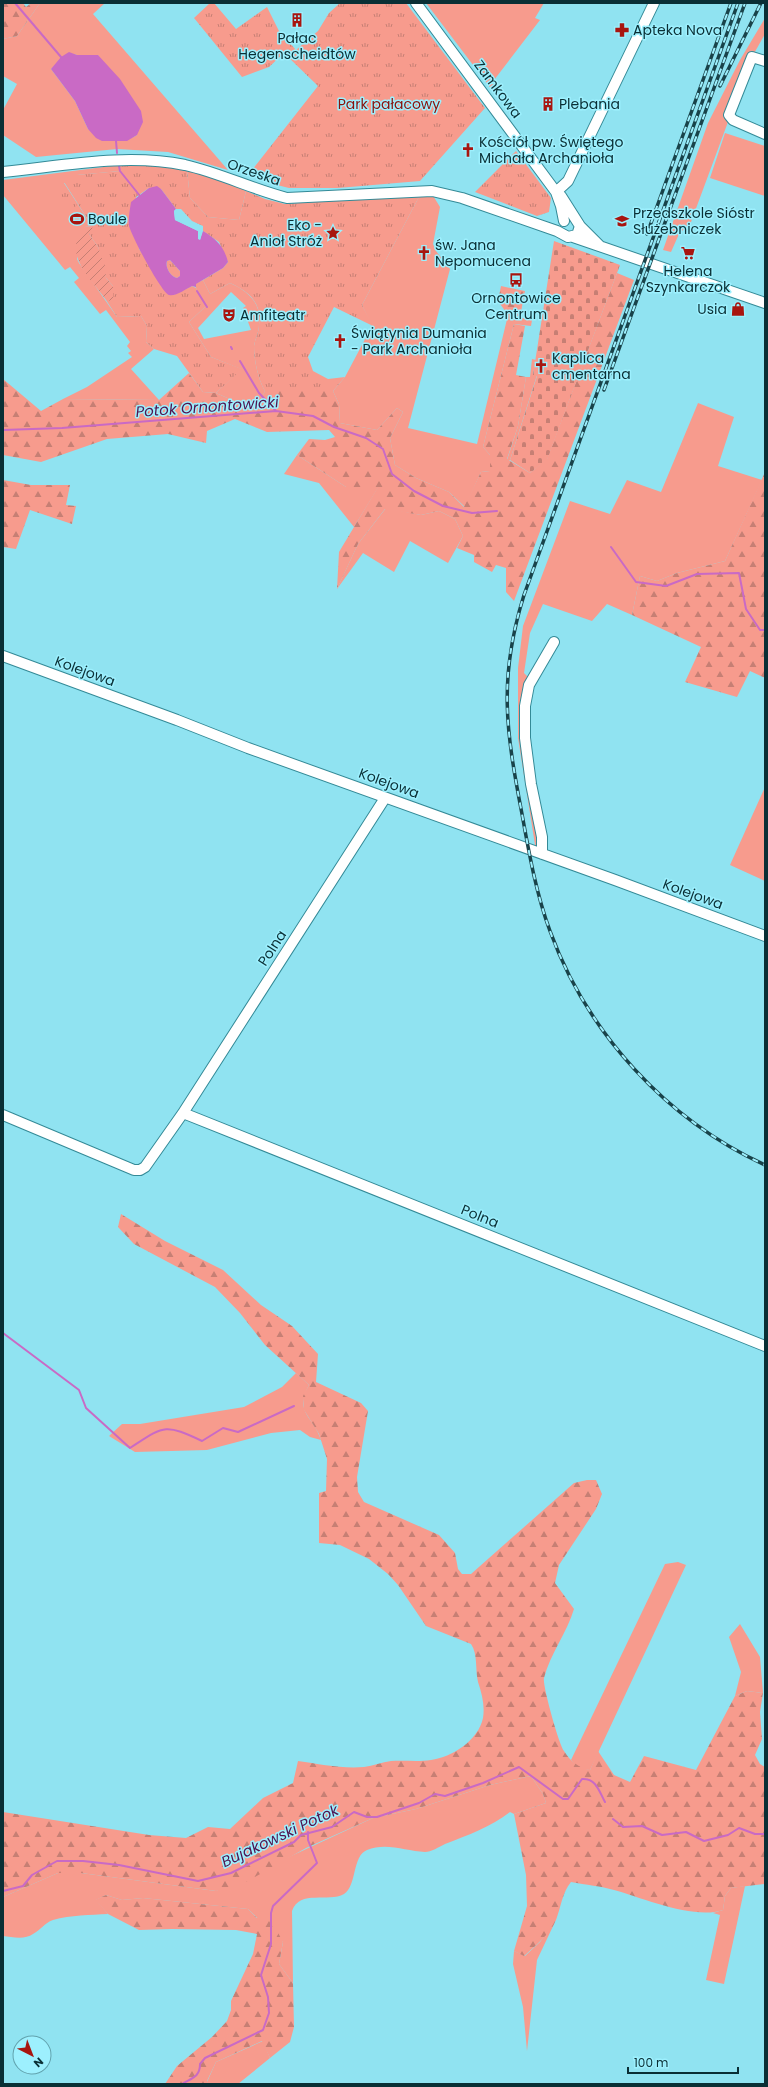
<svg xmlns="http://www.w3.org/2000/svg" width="768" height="2087" viewBox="0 0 768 2087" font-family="Poppins,sans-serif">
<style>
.grass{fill:#f79b8d;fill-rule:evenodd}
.forest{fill:url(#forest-firs)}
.cemetery{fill:url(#cemetery-stones)}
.park{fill:url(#park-tufts)}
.garden{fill:url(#garden-furrows)}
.water{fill:#c96ac5;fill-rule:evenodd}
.pier{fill:#90e3f1}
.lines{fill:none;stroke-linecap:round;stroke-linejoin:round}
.stream{stroke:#c96ac5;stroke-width:2}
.minor-casing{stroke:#348a97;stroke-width:12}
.minor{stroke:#fff;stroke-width:10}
.rail-casing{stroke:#19434a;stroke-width:3.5}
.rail{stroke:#9df0fe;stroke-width:2;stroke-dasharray:6;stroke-linecap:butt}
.labels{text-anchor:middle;stroke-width:3;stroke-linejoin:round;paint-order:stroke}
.poi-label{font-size:14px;fill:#0a2f35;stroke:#9df0fe;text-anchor:start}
.street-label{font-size:14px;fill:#0a2f35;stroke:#9df0fe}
.park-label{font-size:14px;fill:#8b110b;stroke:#9df0fe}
.water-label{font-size:15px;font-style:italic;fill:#50144f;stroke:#9df0fe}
</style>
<defs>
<pattern id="forest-firs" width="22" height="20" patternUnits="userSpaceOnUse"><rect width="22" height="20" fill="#f79b8d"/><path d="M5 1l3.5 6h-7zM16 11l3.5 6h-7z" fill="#c67f74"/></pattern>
<pattern id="cemetery-stones" width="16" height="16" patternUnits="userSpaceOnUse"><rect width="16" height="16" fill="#f79b8d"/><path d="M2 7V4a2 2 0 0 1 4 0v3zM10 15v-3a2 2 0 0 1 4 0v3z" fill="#c67f74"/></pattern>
<pattern id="park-tufts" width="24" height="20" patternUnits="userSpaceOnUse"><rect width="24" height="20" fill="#f79b8d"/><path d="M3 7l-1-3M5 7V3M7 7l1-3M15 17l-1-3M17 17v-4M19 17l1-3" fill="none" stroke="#c67f74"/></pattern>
<pattern id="garden-furrows" width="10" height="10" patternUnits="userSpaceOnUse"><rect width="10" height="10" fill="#f79b8d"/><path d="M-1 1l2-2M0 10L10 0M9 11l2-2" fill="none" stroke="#c67f74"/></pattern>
</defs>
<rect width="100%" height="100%" fill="#90e3f1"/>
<path class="grass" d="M40 3H105L93 14 228 170 168 152 117 149 36 157 3 135V110L17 84 3 76V39L17 36ZM69 53 77 55H98L137 135C117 147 107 138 88 129L75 101 51 69Z
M426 3H544L535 18 540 20 491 84 499 85 492 90Z
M765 18V34L752 57 691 222 679 234 671 252 663 250 708 123 740 60Z
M725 133 765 146V196L710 178Z
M119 165 120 171 77 175V182L64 183 92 226 85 227 77 259 79 263 117 317 141 316 147 326 146 342 154 349 131 369 159 400 63 399 87 387 132 357 128 353 131 351 127 346 130 342 106 310 100 314 74 282 79 278 70 267 65 270 3 195V180Z
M187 170 227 182 246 191 239 220 208 217 190 198Z
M432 194 440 207 433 244 436 251 450 269 408 428 477 444 508 315 532 320 531 326 514 324 483 447 490 455V471L481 472 465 507 449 492 416 478 395 465 390 438 403 412 397 408 377 430 340 423 339 404 333 391 345 377 372 326 362 305 420 195Z
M203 280 210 294 230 283C248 291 262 303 259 325 259 332 255 339 254 346 254 360 258 379 265 391L255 410 216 393 241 369 211 357 189 322 206 306 196 288 195 284ZM231 292 246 306 243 308 251 330 204 339 198 328Z
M532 359 536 360 533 374 537 375 510 460H507L518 426 526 377H530Z
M698 403 734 417 718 466 762 480 725 561 677 573 657 581 640 576 632 615 607 604 592 621 543 604 530 633 524 673 529 678 525 706 542 837 536 851 518 738V668L523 626 570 501 610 514 627 480 661 492Z
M297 455 346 487 379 486 354 527 319 483 284 474Z
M386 508 421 515 439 511 455 519 463 536 448 563 410 541 394 572 363 553 337 589 358 544Z
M765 787V881L730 865Z
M296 1373 309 1385C294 1414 313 1415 321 1440L310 1437 300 1430 271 1433 207 1450 135 1452 109 1436 122 1424H140L244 1407 282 1387Z
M678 1562 686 1565 590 1770 579 1769 571 1760 665 1564Z
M740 1624 760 1657 763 1693 747 1691 735 1696 741 1672 729 1637Z
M531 1776 543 1794 546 1803 514 1814 510 1812C491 1827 468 1835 445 1844 439 1847 431 1852 425 1852 406 1851 386 1842 367 1850 352 1856 357 1886 344 1894 328 1903 300 1889 292 1911L293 1983 279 1964 283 1942 248 1909 143 1898 122 1900 106 1895 96 1900 108 1914C90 1915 71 1915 53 1920 44 1923 41 1930 33 1934 25 1940 12 1937 3 1936V1897L58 1873H81L216 1891 373 1818 416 1809 490 1785Z
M745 1886 724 1984 706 1980 720 1915 713 1913 723 1910 725 1896 731 1888Z
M555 1922 537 1960 527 2051 523 2007 513 1964 514 1951 525 1956 540 1942Z
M263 2041 270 2058 238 2084H209L207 2082 216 2062Z"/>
<path class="forest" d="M3 3H23L26 7 31 3H40L17 36 3 39Z
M617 273 634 280 514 601 506 592V568L496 565 492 572 474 562V555L457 548 463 536 455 519 439 511 421 515 385 509 358 544 337 589 339 552 378 487H346L297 455 309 439 325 440 335 437 329 430 267 432 235 419 207 431 206 443 168 434 107 439 41 462 3 455V379L41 411 63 399 159 400 189 373 203 392 216 393 255 410 265 391H333L339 404 340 423 377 430 397 408 403 412 390 438 395 465 416 478 449 492 464 507 481 472 490 471V455L483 447 514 324 525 326 516 375 526 377 518 426 507 459 530 473 547 459Z
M501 286 525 291 520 317 508 315 498 301Z
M765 472V678L750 671 737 697 685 682 701 647 632 615 640 576 657 581 677 573 725 561Z
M3 480 31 485H70L66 505 76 506 72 524 30 510 16 549 3 547Z
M121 1214 165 1241 223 1270 261 1305 292 1326 318 1354 316 1382 361 1403 368 1411 357 1477 358 1492 364 1502 439 1535 455 1553 458 1569 462 1574H471L574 1483 587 1480H596L602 1494 596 1509 559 1565 555 1583 574 1609C567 1633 550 1654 544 1678 542 1684 559 1745 564 1751 570 1761 579 1768 590 1770L598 1751 614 1775 630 1782 644 1756 696 1770 735 1696 747 1691 763 1693 760 1712 762 1739 755 1755 760 1764 765 1767V1884L731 1888 725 1896 723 1910C694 1920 643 1898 614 1890 601 1886 586 1885 571 1882 562 1893 561 1907 556 1920 550 1934 535 1946 524 1956L514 1951 527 1906 526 1875 514 1814 546 1803 543 1794 531 1776 490 1785 416 1809 373 1818 306 1848 239 1886 216 1891 81 1873H58L3 1897V1812L149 1835 186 1838 208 1827 230 1829 263 1798 293 1783 298 1761C320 1764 342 1769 364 1767 373 1766 382 1762 391 1761 404 1760 418 1762 431 1760 452 1757 478 1741 483 1718 485 1706 482 1694 478 1682 475 1670 478 1654 471 1644L426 1626 398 1585 388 1574 369 1559 340 1545 319 1543V1493L326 1491 327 1459 319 1434 304 1410 303 1396 309 1385 265 1345 240 1313 215 1287 134 1244 118 1227Z
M106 1895 122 1900 143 1898 248 1909 257 1918H270L283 1942 279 1964 293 1983 294 2027 290 2042 270 2058 262 2041 216 2062 207 2081 209 2084H165L177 2066 212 2037 227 2021 231 2010V2001L253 1954 257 1934 236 1930 172 1929 139 1930 108 1914 95 1900Z"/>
<path class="cemetery" d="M554 241 620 265 547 460 530 473 510 460 511 457 537 376 533 375Z"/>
<path class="park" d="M210 3H214L236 29 267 7 279 31 296 50 318 31 329 13 340 3H406L485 108 420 181 338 188H289L269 183 249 174 318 86 284 53 269 67 242 77 194 18Z
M516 151 551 198 549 212 537 216 475 192Z
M137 163 187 170 190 198 208 217 239 220 246 191 265 199 285 204 420 195 362 305 373 326 334 307 308 357 313 371 328 379 345 377 333 391H265C258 379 254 360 254 346 255 339 259 332 259 325 262 302 249 292 230 283L210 294 203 280 223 268 228 262 219 242 203 231V226L192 221 181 209H176L161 189 149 188 136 197 139 249 173 295 192 286 196 288 206 306 189 322 211 357 242 369 216 393 203 392 177 356 154 349 146 342 147 326 141 316 117 317 106 300H113V286L106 278 98 247 89 234 92 226 64 182H77L76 175 120 171 119 165Z
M66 191 77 205 67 214 55 200Z
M170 260 180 271V276L177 278C170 276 165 267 167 261Z"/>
<path class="garden" d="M92 226 93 231 89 234 98 247 105 266 106 278 113 286V301L106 300C90 278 61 253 85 227Z"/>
<path class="water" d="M69 52 77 55H98L120 79 141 111 143 122 137 135 127 141H102L96 138 88 129 75 101 51 69 61 57Z
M157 186 161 189 176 209 174 211 175 220 198 231 200 240 203 231C216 239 224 246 228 262L223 268 196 284V287L192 286C186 289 175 297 169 295 161 292 132 237 129 226 128 219 130 209 131 202L149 188ZM170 260 180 271V276L177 278C170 276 165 267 167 261Z"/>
<path class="pier" d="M176 209H178L176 211 177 218 199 229 200 233 203 229 200 240 198 239V231L175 220 174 211Z"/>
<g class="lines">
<path class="stream" d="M15 3 61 57
M116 141 117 153
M119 166 120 171 140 196
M197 291 207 307
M231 347 232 349
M240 361 259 393 276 411
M3 430 62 428 276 411 313 416 334 427 366 438 383 449 392 474 414 491 443 506 472 513 497 511
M611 547 636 582 666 586 697 574 739 573 746 609 760 630H765
M3 1333 79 1390 86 1408 130 1448C164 1426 164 1423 202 1441L223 1428 238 1432 294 1406
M613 1819 623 1827 642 1826 662 1835 686 1832 704 1841 728 1835 739 1828 755 1834H765
M3 1891 23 1886 32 1875 57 1861H83L119 1865 198 1881 231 1873 294 1842 301 1835 332 1827 354 1812 367 1817H377L419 1803 435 1794 445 1796 483 1783 519 1767 563 1799H568L582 1779C596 1778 599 1791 605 1802
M182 2084C192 2078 200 2077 200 2064L205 2058 263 2030 269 2013 268 1997 261 1975 271 1944V1913L273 1906 317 1863 308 1840V1832"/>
<defs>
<path id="minor" d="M416 3 556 192 561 206 564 221
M765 61 752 57 729 115 733 120 765 134
M3 172C63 166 125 153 185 165 220 173 252 189 287 198L432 191 462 198 557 231 568 237 577 235 580 226
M556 192 568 181 654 3
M561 196 580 226 600 246
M573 237 765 303
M3 656 177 720 248 748 615 880 765 936
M542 854V837L531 784 525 738V706L529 685 554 642
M183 1113 385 798
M3 1115 134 1170H140L145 1167 183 1113 765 1346"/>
</defs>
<use href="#minor" class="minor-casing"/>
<use href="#minor" class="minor"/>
<defs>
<path id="rail" d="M738 3 524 595C498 678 506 731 522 814 529 853 536 893 550 931 587 1033 667 1120 765 1165
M720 86 761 3
M647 234 731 3
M604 390 745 3"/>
</defs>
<use href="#rail" class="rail-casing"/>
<use href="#rail" class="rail"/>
</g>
<defs>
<symbol id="building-bare" viewBox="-9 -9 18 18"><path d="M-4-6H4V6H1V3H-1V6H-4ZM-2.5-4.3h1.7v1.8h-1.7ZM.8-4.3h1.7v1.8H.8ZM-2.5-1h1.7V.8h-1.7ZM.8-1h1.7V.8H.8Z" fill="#a8150f" stroke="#9df0fe" stroke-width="2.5" paint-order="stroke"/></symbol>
<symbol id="pharmacy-bare" viewBox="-9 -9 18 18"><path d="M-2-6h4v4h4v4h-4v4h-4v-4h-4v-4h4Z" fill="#a8150f" stroke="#9df0fe" stroke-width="2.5" paint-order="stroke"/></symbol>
<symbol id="church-bare" viewBox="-9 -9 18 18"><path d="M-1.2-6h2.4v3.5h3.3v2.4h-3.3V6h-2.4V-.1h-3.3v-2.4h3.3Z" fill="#a8150f" stroke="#9df0fe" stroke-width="2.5" paint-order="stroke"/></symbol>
<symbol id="stadium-bare" viewBox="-9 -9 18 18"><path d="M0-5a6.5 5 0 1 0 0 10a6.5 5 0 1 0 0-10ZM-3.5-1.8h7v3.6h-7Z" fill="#a8150f" stroke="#9df0fe" stroke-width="2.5" paint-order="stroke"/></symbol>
<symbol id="school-bare" viewBox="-9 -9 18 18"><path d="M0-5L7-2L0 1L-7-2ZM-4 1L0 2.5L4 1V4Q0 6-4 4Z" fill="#a8150f" stroke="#9df0fe" stroke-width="2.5" paint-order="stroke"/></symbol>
<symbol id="sight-bare" viewBox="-9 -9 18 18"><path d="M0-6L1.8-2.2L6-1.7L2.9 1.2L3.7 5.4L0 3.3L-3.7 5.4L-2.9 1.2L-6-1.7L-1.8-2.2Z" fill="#a8150f" stroke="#9df0fe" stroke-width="2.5" paint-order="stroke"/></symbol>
<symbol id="supermarket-bare" viewBox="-9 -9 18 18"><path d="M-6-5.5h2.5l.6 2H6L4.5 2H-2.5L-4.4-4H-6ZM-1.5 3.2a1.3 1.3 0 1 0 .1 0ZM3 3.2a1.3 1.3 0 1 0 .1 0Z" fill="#a8150f" stroke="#9df0fe" stroke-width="2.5" paint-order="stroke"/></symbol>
<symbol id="bus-bare" viewBox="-9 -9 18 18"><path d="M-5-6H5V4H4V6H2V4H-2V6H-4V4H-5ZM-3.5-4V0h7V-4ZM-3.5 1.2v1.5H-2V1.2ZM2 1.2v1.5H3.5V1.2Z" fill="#a8150f" stroke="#9df0fe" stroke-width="2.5" paint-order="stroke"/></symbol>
<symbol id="shop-bare" viewBox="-9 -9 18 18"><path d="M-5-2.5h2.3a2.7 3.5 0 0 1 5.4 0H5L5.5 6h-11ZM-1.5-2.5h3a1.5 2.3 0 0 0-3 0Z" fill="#a8150f" stroke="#9df0fe" stroke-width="2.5" paint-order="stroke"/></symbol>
<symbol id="theatre-bare" viewBox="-9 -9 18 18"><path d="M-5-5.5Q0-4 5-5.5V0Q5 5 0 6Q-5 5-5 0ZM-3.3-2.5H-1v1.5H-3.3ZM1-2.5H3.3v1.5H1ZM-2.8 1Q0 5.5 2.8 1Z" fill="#a8150f" stroke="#9df0fe" stroke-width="2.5" paint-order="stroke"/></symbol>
</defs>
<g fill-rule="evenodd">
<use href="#building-bare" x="287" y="10" width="20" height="20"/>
<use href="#pharmacy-bare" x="612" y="20" width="20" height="20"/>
<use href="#building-bare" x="538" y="94" width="20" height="20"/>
<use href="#church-bare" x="458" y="140" width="20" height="20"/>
<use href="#stadium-bare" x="67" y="209" width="20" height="20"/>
<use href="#school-bare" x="612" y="211" width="20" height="20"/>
<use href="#sight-bare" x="323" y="223" width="20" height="20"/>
<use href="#church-bare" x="414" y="243" width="20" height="20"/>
<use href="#supermarket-bare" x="678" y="243" width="20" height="20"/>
<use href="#bus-bare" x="506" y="270" width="20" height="20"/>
<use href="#shop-bare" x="728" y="299" width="20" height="20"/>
<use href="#theatre-bare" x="219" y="305" width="20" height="20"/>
<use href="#church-bare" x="330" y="331" width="20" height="20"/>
<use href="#church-bare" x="531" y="356" width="20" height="20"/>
</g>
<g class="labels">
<g class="poi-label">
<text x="633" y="35">Apteka Nova</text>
<text x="297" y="43" text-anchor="middle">Pałac<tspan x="297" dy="16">Hegenscheidtów</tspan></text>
<text x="559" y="109">Plebania</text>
<text x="479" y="147">Kościół pw. Świętego<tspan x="479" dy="16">Michała Archanioła</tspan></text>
<text x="633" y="218">Przedszkole Sióstr<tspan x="633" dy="16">Służebniczek</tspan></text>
<text x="88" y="224">Boule</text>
<text x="322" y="230" text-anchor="end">Eko -<tspan x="322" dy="16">Anioł Stróż</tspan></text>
<text x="435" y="250">św. Jana<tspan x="435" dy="16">Nepomucena</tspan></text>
<text x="688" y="276" text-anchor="middle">Helena<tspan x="688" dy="16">Szynkarczok</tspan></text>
<text x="516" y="303" text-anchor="middle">Ornontowice<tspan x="516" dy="16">Centrum</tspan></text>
<text x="727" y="314" text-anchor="end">Usia</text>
<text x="240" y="320">Amfiteatr</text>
<text x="351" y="338">Świątynia Dumania<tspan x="351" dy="16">- Park Archanioła</tspan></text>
<text x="552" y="363">Kaplica<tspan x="552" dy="16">cmentarna</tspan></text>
</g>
<g class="street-label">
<text transform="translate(498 89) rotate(53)" y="5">Zamkowa</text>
<text transform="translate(254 172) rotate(19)" y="5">Orzeska</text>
<text transform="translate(85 671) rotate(20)" y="5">Kolejowa</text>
<text transform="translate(389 783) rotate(20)" y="5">Kolejowa</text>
<text transform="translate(693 894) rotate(20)" y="5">Kolejowa</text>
<text transform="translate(272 948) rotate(-57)" y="5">Polna</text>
<text transform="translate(480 1216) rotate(22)" y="5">Polna</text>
</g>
<g class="park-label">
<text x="389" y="109">Park pałacowy</text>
</g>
<g class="water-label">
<text transform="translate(207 407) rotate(-4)" y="5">Potok Ornontowicki</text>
<text transform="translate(280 1836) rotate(-25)" y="5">Bujakowski Potok</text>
</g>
</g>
<rect width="768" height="2087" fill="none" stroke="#0a2f35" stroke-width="8"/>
<g transform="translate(32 2055) rotate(138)"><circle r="19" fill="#9df0fe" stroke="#62a3ae"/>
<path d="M0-3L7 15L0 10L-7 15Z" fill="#a8150f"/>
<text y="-6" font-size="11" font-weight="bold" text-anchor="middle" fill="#0a2f35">N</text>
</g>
<path d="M628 2067v6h110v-6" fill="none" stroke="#0a2f35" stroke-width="2"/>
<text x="634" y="2067" font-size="12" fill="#0a2f35" stroke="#9df0fe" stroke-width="3" paint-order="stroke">100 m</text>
</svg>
